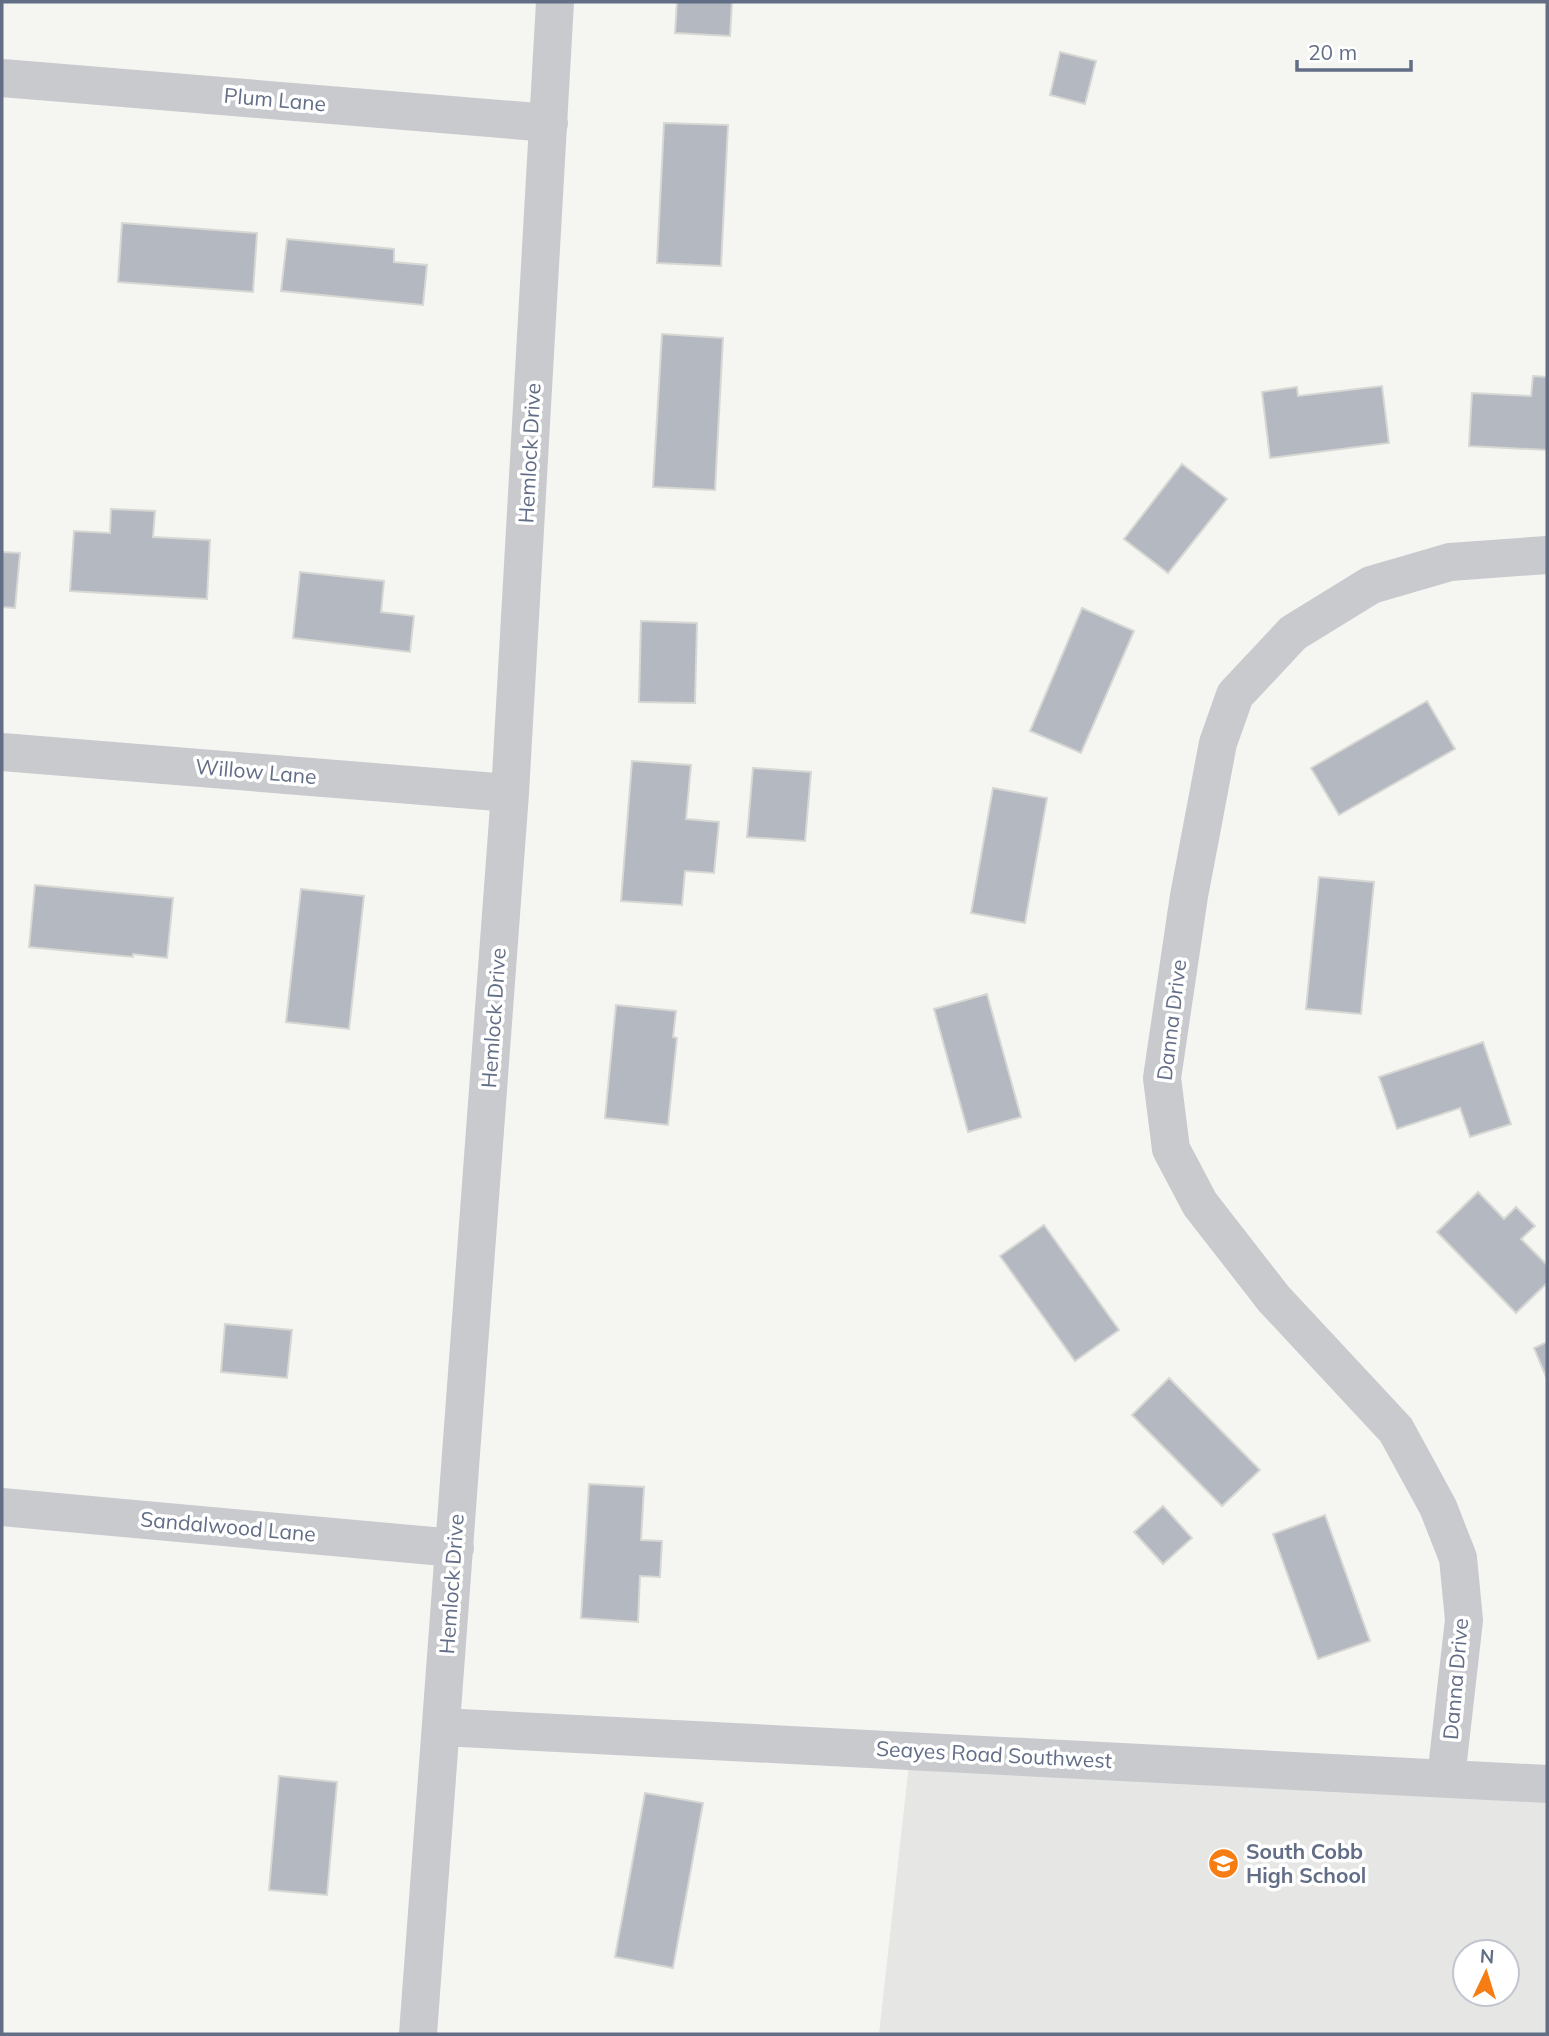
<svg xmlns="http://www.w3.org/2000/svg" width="1549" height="2036" viewBox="0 0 1549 2036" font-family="Mulish,sans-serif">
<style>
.built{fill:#e6e6e5;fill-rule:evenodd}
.building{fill:#b4b8c0;stroke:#d7d7d4;stroke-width:2}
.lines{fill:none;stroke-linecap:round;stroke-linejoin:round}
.minor{stroke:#c8cace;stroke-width:38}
.labels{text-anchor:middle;stroke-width:7;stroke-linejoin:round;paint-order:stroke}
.street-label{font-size:21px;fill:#626d86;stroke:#fff}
.poi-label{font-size:21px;font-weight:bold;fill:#626d86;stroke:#fff;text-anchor:start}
</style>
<rect width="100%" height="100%" fill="#f5f6f2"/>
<path class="built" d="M912 1737 1547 1776V2034H879ZM1465 1952H1507V1994H1465Z"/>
<path class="building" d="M677 2H732L730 36 675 33Z
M1060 52 1096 61 1085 104 1050 95Z
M664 123 728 125 721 266 657 263Z
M122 223 257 233 253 292 118 282Z
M287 239 394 249V262L427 265 423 305 281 291Z
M662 334 723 338 715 490 653 487Z
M1533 376 1547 377V450L1469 446 1472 393 1531 396Z
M1382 386 1389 443 1270 458 1262 392 1297 387 1298 396Z
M1182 464 1227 499 1168 573 1124 539Z
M111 509 155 511 153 537 210 540 207 599 70 591 74 531 110 533Z
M2 552 20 553 15 608 2 607Z
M300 572 384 581 381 612 414 616 410 652 293 638Z
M1082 608 1134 631 1081 753 1030 731Z
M641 621 697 623 695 703 639 702Z
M1427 701 1455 749 1339 815 1311 768Z
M632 761 691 765 686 819 719 822 714 873 685 871 682 905 621 901Z
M753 768 811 772 805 841 747 837Z
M993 788 1047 798 1025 923 971 913Z
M1319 877 1374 882 1361 1014 1306 1009Z
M35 885 173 898 167 958 133 954V957L29 947Z
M301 889 364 896 349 1029 286 1022Z
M987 994 1021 1117 968 1132 934 1009Z
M616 1005 676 1011 673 1037 677 1038 668 1125 605 1118Z
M1483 1042 1511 1124 1470 1137 1460 1108 1397 1129 1379 1077Z
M1478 1192 1504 1219 1516 1207 1535 1226 1521 1239 1547 1265V1283L1516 1313 1437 1232Z
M1044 1225 1119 1330 1075 1361 1000 1256Z
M225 1324 292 1330 287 1378 221 1372Z
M1547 1342V1379L1534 1348Z
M1169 1378 1260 1470 1222 1506 1132 1415Z
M589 1484 644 1487 641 1540 662 1541 660 1577 640 1576 638 1622 581 1618Z
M1163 1506 1192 1538 1163 1564 1134 1532Z
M1325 1515 1370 1641 1318 1659 1273 1534Z
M279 1776 337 1782 327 1895 269 1890Z
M645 1793 703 1803 673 1968 615 1957Z"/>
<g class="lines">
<path class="minor" d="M2 78 549 123
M2 752 510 793
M2 1507 455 1548
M442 1727 1547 1784
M1446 1778 1464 1620 1458 1558 1438 1507 1396 1430 1274 1299 1200 1204 1171 1149 1162 1078 1189 896 1218 743 1235 695 1293 633 1371 585 1450 562 1547 555
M418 2034 510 793 555 2"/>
</g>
<defs>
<symbol id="school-disc" viewBox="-11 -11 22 22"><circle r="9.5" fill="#f57d13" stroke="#fff"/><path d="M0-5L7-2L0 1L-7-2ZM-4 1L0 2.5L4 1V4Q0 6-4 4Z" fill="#fff"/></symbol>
</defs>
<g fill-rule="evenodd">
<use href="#school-disc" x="1206" y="1846" width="35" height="35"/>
</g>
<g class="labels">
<g class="street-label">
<text transform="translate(275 100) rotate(5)" y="7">Plum Lane</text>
<text transform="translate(530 453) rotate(-87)" y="7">Hemlock Drive</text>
<text transform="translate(256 772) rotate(5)" y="7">Willow Lane</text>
<text transform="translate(494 1018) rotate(-86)" y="7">Hemlock Drive</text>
<text transform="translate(1172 1020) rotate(-83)" y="7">Danna Drive</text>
<text transform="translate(228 1527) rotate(5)" y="7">Sandalwood Lane</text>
<text transform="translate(452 1584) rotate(-86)" y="7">Hemlock Drive</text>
<text transform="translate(1456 1679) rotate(-85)" y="7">Danna Drive</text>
<text transform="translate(994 1755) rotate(3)" y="7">Seayes Road Southwest</text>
</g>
<g class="poi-label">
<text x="1246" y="1859">South Cobb<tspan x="1246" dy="24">High School</tspan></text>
</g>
</g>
<rect width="1549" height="2036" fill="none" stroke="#626d86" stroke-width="7"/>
<g transform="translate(1486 1973) rotate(4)"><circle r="33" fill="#ffffff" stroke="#c0c5cf" stroke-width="2"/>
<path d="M0-5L12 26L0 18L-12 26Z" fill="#f57d13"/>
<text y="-10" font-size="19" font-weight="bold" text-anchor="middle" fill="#626d86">N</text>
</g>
<path d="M1297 60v10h114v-10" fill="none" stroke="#626d86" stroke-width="3.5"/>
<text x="1308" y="60" font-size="21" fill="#626d86" stroke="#ffffff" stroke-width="5" paint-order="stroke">20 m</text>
</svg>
